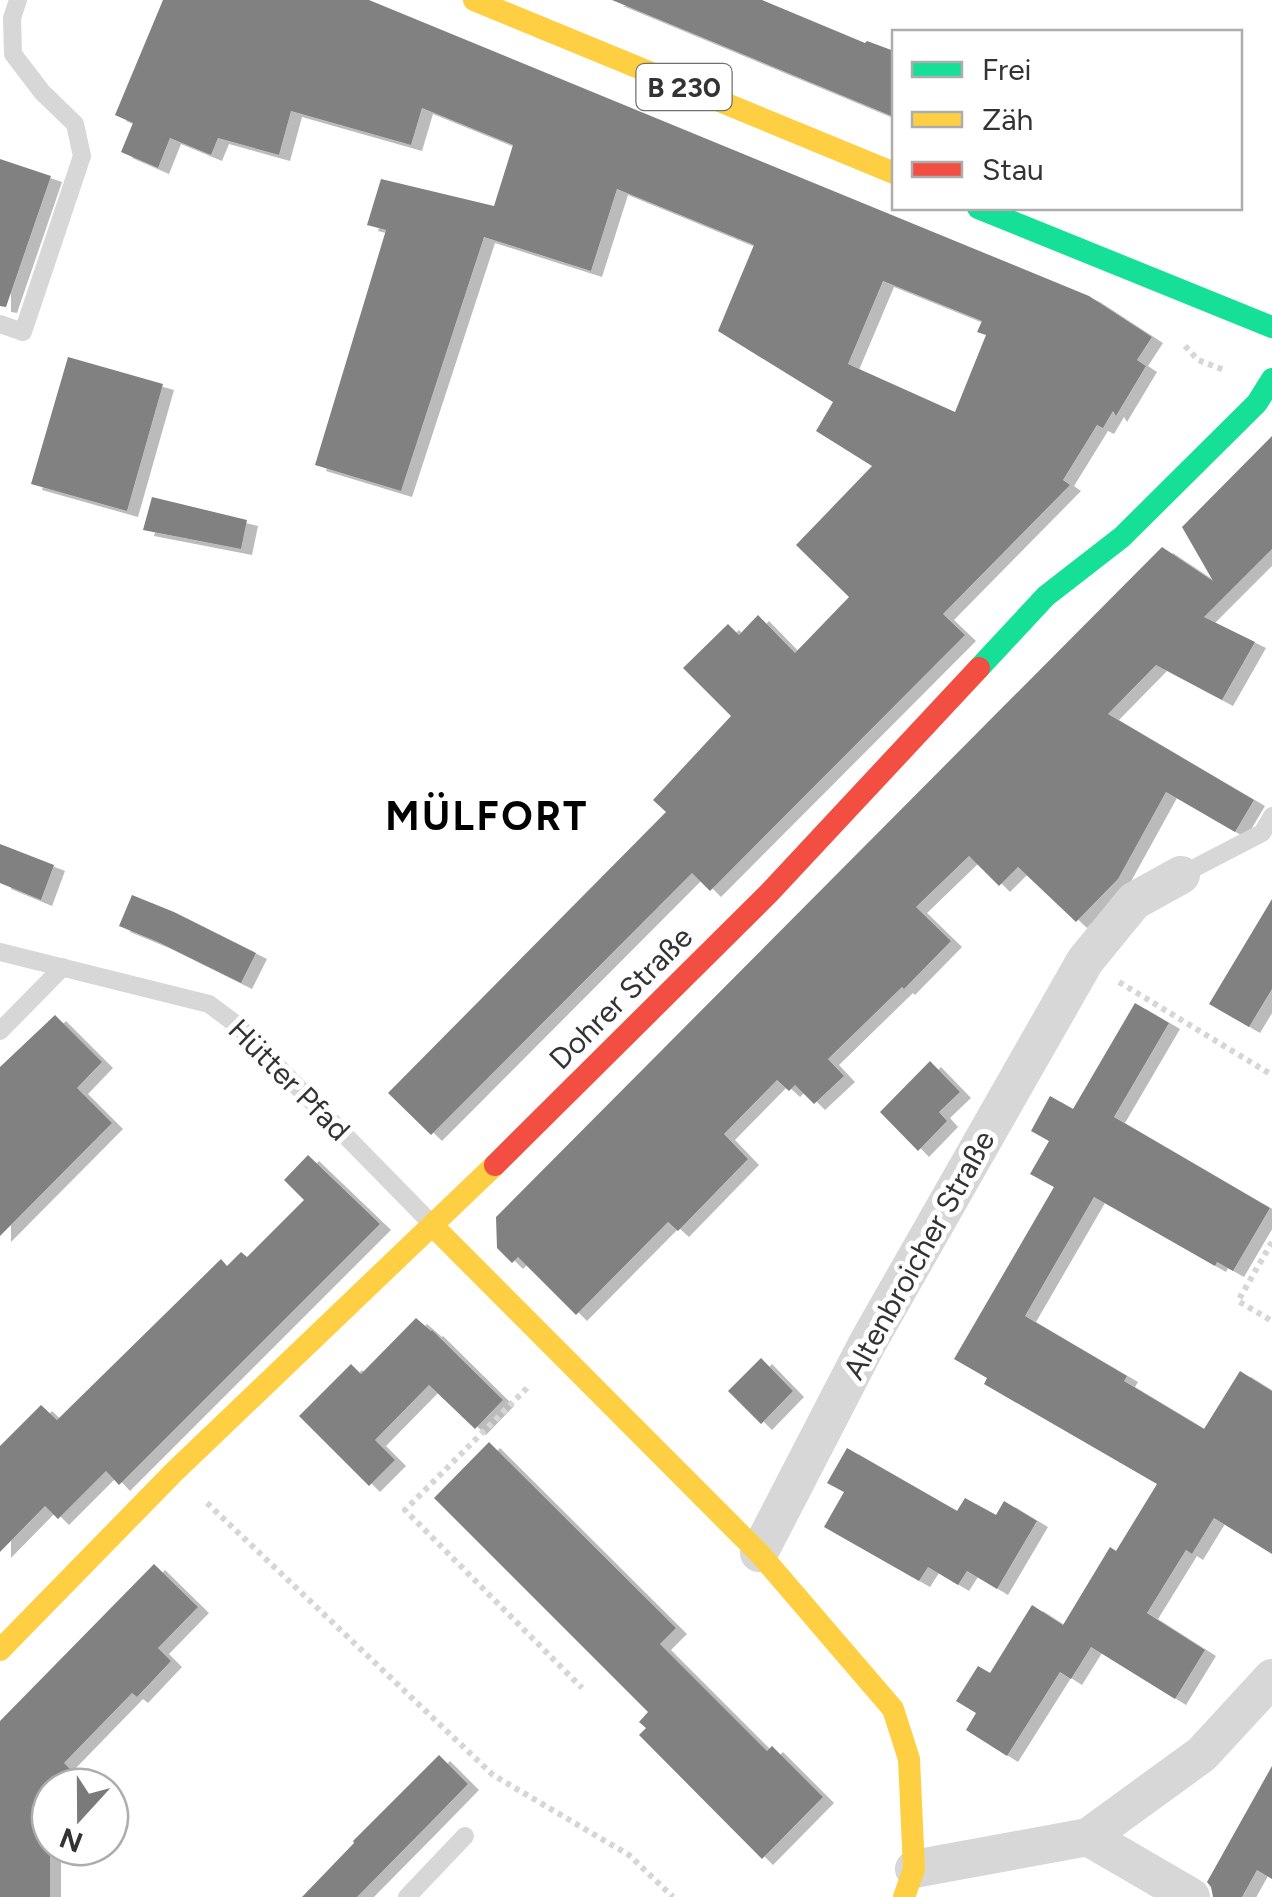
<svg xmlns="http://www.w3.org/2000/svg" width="1272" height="1897" viewBox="0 0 1272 1897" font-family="Figtree,sans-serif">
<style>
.building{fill:#818181;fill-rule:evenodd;filter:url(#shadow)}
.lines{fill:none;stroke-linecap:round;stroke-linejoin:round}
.path{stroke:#d6d6d6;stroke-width:6;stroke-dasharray:5 5;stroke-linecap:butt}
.lane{stroke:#d7d7d7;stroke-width:18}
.street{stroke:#d7d7d7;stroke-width:38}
.fast{stroke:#16e098;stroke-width:22}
.slow{stroke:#ffcf43;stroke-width:22}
.jam{stroke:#f24e42;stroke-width:22}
.labels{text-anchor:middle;stroke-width:10;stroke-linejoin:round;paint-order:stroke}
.shield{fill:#fff;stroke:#707070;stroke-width:2.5}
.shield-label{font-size:28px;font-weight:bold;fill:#333}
.street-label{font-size:30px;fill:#333;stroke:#fff}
.district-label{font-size:40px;font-weight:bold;letter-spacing:2.5px;fill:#000;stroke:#fff}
</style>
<defs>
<filter id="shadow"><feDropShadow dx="11" dy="6" stdDeviation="0" flood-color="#0004"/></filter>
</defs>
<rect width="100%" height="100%" fill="#fff"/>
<path class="building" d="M163 0H369L1089 296 1152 337 1137 360 1146 366 1116 416 1113 411 1103 428 1097 425 1063 480 1070 485 943 614 965 635 710 891 692 873 431 1135 388 1093 666 812 653 800 731 716 683 668 728 624 739 635 758 615 795 653 849 597 796 545 872 466 816 431 833 402 718 331 754 245 617 189 591 271 484 237 401 491 315 465 386 230 367 225 381 179 494 206 513 145 422 108 411 145 291 111 279 155 218 138 211 155 170 138 158 168 121 152 133 123 115 115ZM883 281 982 321 977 332 986 335 955 412 848 364Z
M612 0H762L865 43 867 41 894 51V117Z
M0 159 51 176 6 307 0 306Z
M68 357 163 384 127 511 31 484Z
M1272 436V549L1204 617 1255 642 1222 700 1156 665 1108 714 1254 800 1235 832 1166 792 1118 879 1076 922 1018 867 999 886 969 856 916 907 951 941 904 989 902 987 828 1059 844 1076 814 1104 795 1085 789 1091 777 1080 724 1134 748 1159 678 1231 668 1222 576 1315 518 1257 512 1263 497 1248 496 1217 1162 547 1213 581 1182 527Z
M152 497 247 520 241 549 143 530Z
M0 844 54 865 41 900 0 883Z
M132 895 174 912 256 953 241 983 158 942 119 926Z
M1272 899V989L1249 1027 1209 1004Z
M1135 1003 1169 1023 1114 1117 1270 1208 1233 1271 1217 1262 1215 1266 1094 1197 1025 1316 1127 1376 1124 1381 1204 1429 1240 1371 1272 1391V1554L1214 1518 1192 1554 1186 1550 1147 1613 1205 1650 1175 1699 1091 1647 1071 1679 1060 1672 1007 1756 966 1730 976 1713 956 1701 978 1666 990 1673 1032 1605 1063 1625 1110 1547 1116 1551 1157 1484 984 1384 987 1378 954 1359 1054 1187 1030 1174 1049 1141 1031 1131 1050 1096 1073 1109Z
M55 1015 102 1062 77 1088 112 1123 0 1236V1067Z
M930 1061 960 1092 939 1112 947 1121 918 1151 880 1112Z
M308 1155 380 1224 119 1485 106 1471 58 1519 45 1506 0 1552V1446L41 1405 57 1420 221 1259 227 1266 241 1252 247 1257 304 1200 284 1180Z
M416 1318 431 1331 432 1330 503 1400 475 1429 429 1385 375 1440 395 1460 369 1486 299 1416 351 1364 361 1374Z
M761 1358 793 1391 761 1424 728 1391Z
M489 1442 676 1628 660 1644 767 1751 772 1746 823 1797 762 1859 639 1735 646 1728 639 1722 648 1712 434 1498Z
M847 1448 957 1511 965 1498 996 1515 1004 1501 1037 1521 997 1589 967 1571 958 1585 928 1567 919 1581 824 1527 844 1492 827 1483Z
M154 1564 198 1607 158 1648 171 1661 137 1697 132 1693 64 1763 88 1787H50V1897H0V1721Z
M439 1755 468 1784 430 1823 357 1897H302L354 1843 353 1841Z
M1272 1766V1879L1257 1870 1242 1897H1213L1211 1887 1207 1882Z"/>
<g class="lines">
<path class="path" d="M1185 346 1198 360 1224 370
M1119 982 1272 1075
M1272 1242 1238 1301 1272 1321
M527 1388 405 1510 582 1688
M207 1503 493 1775 629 1855 673 1897"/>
<path class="lane" d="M0 324 23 332 82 156 75 124 42 92 13 54 12 18 18 0
M1181 875 1262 833 1272 816
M0 952 209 1004 237 1025 430 1222
M0 1031 63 967
M407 1897 465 1836"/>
<path class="street" d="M759 1553 868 1342 1085 961 1134 901 1181 875
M1088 1837 1191 1897
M914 1869 1088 1837 1202 1754 1272 1678"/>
<path class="fast" d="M978 208 1272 327
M979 668 1046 596 1122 537 1257 403 1272 379"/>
<path class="slow" d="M474 0 894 173
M433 1226 759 1553 893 1709 909 1759 914 1869 904 1897
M0 1650 174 1472 495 1165"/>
<path class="jam" d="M495 1165 769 893 979 668"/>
</g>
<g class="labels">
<rect class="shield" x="636.5" y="64" width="95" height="46" rx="8"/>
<g class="shield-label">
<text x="684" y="97">B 230</text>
</g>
<g class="street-label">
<text transform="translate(621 998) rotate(-45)" y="10">Dohrer Straße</text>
<text transform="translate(289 1080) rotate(45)" y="10">Hütter Pfad</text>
<text transform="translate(919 1255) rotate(-61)" y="10">Altenbroicher Straße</text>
</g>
<g class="district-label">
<text x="487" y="830">MÜLFORT</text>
</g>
</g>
<rect x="892" y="30" width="350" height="180" fill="#ffffff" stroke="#adadad" stroke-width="2.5"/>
<rect x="912" y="62" width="50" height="15" fill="#16e098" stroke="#adadad" stroke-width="2.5"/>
<text x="982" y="80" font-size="30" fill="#333333">Frei</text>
<rect x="912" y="112" width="50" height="15" fill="#ffcf43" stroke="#adadad" stroke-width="2.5"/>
<text x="982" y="130" font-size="30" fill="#333333">Zäh</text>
<rect x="912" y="162" width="50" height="15" fill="#f24e42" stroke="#adadad" stroke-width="2.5"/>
<text x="982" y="180" font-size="30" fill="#333333">Stau</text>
<g transform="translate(80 1817) rotate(201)"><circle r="48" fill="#ffffff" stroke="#adadad" stroke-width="2.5"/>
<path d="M0-8L18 38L0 25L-18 38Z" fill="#7a7a7a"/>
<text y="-15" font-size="28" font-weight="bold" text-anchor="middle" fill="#333333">N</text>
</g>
</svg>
